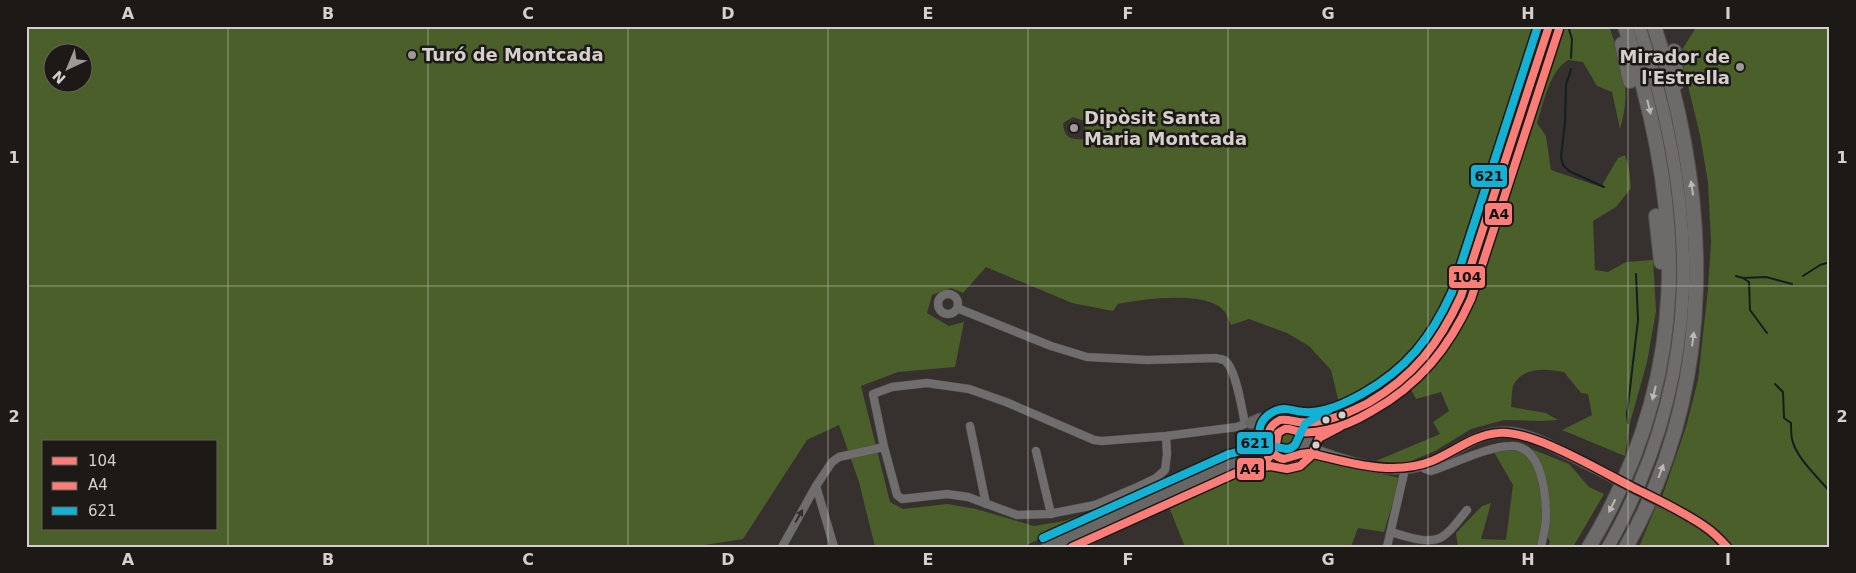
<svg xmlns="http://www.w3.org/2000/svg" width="1856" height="573" viewBox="0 0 1856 573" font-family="'DejaVu Sans',sans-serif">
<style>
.green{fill:#4a5f29;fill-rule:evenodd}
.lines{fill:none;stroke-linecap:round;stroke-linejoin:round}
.stream{stroke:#121f21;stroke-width:2}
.minor-casing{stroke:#524e4c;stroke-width:9}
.tertiary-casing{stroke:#524e4c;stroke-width:12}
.secondary-casing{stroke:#524e4c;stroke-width:13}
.trunk-casing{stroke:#524e4c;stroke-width:14}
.motorway-casing{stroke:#524e4c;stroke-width:16}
.minor{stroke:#706d6e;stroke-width:8}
.tertiary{stroke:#706d6e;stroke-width:10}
.secondary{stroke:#696766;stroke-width:11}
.trunk{stroke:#706c6c;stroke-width:12}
.motorway{stroke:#6d6a6a;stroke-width:14}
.tertiary-bridge-casing{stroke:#524e4c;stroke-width:12;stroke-linecap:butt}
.tertiary-bridge{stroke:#706d6e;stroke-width:10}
.bus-1-casing{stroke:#1d1917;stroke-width:11}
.bus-2-casing{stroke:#1d1917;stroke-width:11}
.bus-3-casing{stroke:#1d1917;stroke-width:11}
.bus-1{stroke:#fa7d77;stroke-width:8}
.bus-2{stroke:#fb7c78;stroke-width:8}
.bus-3{stroke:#13b2d5;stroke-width:8}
.oneway{fill:#bcb6b4}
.oneway2{fill:#322e2d}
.grid{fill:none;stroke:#d6d0cd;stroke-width:1;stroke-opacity:0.55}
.poi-dot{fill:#9e9896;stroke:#1d1917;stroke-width:2}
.bus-dot{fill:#d6d0cd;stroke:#1d1917;stroke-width:2}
.labels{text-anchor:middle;stroke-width:5;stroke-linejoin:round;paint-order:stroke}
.poi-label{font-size:18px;font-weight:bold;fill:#d6d0cd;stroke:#1d1917;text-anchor:start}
.line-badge{stroke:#1d1917;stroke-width:2}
.pale-badge-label{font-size:14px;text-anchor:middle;font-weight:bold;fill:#111}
.neatline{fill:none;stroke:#d6d0cd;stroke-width:2}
.grid-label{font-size:16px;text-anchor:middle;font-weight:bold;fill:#d6d0cd}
</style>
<rect width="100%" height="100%" fill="#36312f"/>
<path class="green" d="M26 26H1539L1452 296 1425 346 1396 372 1365 392 1339 403 1331 370 1309 346 1287 333 1249 319 1231 325C1229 321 1227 314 1224 311 1208 290 1141 299 1118 304L1113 311 1072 303 986 267 963 293 951 288 932 295 927 313 949 326 964 322 955 367 898 372 861 386 890 502 903 509 947 504 976 509 1034 526 1064 521 1153 489 1022 547H875L859 482 839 425 807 440 743 539 692 547H26ZM52 52H82V82H52ZM1073 117 1084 121 1086 139C1073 140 1064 139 1063 123ZM44 442H216V529H44Z
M1555 26H1609C1623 66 1632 87 1620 129L1612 92 1597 86 1583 62 1568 60C1549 72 1544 102 1537 123L1546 136 1551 170 1601 187 1618 158 1625 155 1629 168 1631 188 1616 207 1593 221 1595 270 1608 272 1626 262 1653 260 1656 311 1647 362 1630 423 1625 456 1562 430 1592 415 1588 394 1581 393 1564 372C1547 369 1524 366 1514 384 1511 389 1512 401 1511 407L1546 413 1558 420 1540 421 1504 420 1471 429 1435 451 1404 464 1376 461 1440 434 1433 422 1449 411 1441 392 1416 399 1409 386 1445 343 1468 292 1497 203 1510 171Z
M1697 26H1830V547H1639L1656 506 1691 523 1698 529 1708 524 1687 509 1662 497 1686 427 1698 380 1708 289 1711 242 1708 182 1700 135 1680 53Z
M1274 438a14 14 0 1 1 28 0a14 14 0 1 1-28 0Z
M1514 442 1569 464 1589 487 1604 494 1573 547H1547L1550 542 1547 536 1540 547H1458L1456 533 1482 506 1491 503 1481 539 1506 540 1513 485 1494 452Z
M1300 457 1400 478 1384 532 1358 528 1351 547H1185L1167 502 1253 465 1273 459Z"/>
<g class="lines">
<path class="stream" d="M1568 26 1572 39 1571 58
M1571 69 1566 85 1565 122 1561 157 1563 165 1569 171 1604 187
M1736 276 1743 278 1766 277 1792 284
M1803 276 1820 265 1830 262
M1743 278 1749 282 1750 310 1767 333
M1775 384 1783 392 1784 418 1791 423C1791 428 1791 434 1792 439 1796 458 1818 477 1830 492
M1628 423 1627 414 1638 320 1636 274"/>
<defs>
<path id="minor" d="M938 304a10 10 0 1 1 20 0a10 10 0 1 1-20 0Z
M957 308 1051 346 1087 357 1147 360 1216 358C1219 359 1221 359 1224 360 1236 367 1242 410 1245 424L1237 427 1166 436 1102 441 1094 440 1006 402 969 389 927 383 892 387 873 394 884 447 897 495 902 499 947 494 968 497 1017 515 1049 514 1095 505 1133 489 1156 478 1165 470 1167 454 1166 436
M970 426 986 504
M1036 451 1051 514
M1421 465 1425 469 1431 471C1453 464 1489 446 1511 446 1542 445 1546 494 1546 517 1546 526 1543 537 1541 547
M816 486 834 547
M1391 532C1405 536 1428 545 1442 537 1452 531 1460 518 1467 510
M782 547 816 486 832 462 839 457 884 447
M1387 547 1405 469"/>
<path id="tertiary" d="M1307 442C1315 452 1329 455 1341 459 1370 469 1405 474 1434 461 1459 450 1474 434 1503 432 1532 431 1569 456 1595 468
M1676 510C1695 520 1713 530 1727 547"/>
<path id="secondary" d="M1251 423 1260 419 1277 421
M1308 438C1320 419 1344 415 1363 405 1412 380 1439 346 1461 296L1549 26
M1047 547 1233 463C1245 460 1258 456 1271 456 1284 455 1299 467 1306 445 1309 439 1307 432 1304 427 1286 402 1249 437 1278 457"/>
<path id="trunk" d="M1608 547C1705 376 1700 208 1639 26"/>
<path id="motorway" d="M1622 44 1630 81
M1674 51 1677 83
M1656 216 1661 262
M1589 547C1692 376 1686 210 1625 26
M1626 547C1718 385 1711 198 1654 26"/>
</defs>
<use href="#minor" class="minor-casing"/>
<use href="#tertiary" class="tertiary-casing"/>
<use href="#secondary" class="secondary-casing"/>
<use href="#trunk" class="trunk-casing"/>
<use href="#motorway" class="motorway-casing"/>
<use href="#minor" class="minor"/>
<use href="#tertiary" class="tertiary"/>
<use href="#secondary" class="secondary"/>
<use href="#trunk" class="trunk"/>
<use href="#motorway" class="motorway"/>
<defs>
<path id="tertiary-bridge" d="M1595 468 1676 510"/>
</defs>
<use href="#tertiary-bridge" class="tertiary-bridge-casing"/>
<use href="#tertiary-bridge" class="tertiary-bridge"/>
<defs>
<path id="bus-1" d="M1549 26 1461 296C1439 344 1414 376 1368 403 1354 410 1340 417 1325 420 1317 422 1307 423 1299 422 1292 421 1287 419 1280 420 1261 429 1264 455 1284 459L1301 454 1309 453C1349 462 1392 477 1432 461 1454 452 1473 435 1498 433 1532 429 1602 472 1634 488 1658 500 1682 511 1704 526 1713 532 1720 539 1727 547"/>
<path id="bus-2" d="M1244 470 1270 466 1287 469 1300 466 1311 456 1319 438 1340 427
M1072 547 1236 473C1261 467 1275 461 1278 433 1280 432 1282 430 1285 429 1289 428 1295 431 1300 432 1308 433 1317 432 1326 430 1342 427 1357 420 1372 411 1419 385 1449 348 1471 299L1559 29"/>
<path id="bus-3" d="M1242 450 1270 446 1287 449 1291 448 1295 445 1305 424 1330 409
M1043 538 1229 454C1237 452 1247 451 1254 445 1264 436 1252 422 1275 411 1286 406 1294 412 1305 412 1313 413 1320 411 1328 409 1340 406 1351 400 1362 394 1407 369 1431 338 1452 292L1538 26"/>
</defs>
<use href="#bus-1" class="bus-1-casing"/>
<use href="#bus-2" class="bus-2-casing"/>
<use href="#bus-3" class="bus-3-casing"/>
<use href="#bus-1" class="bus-1"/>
<use href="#bus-2" class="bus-2"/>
<use href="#bus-3" class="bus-3"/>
</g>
<defs><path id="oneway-solid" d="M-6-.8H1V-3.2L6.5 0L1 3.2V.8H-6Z" transform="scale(1.25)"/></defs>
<g class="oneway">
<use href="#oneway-solid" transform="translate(1649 107) rotate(76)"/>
<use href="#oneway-solid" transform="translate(1692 188) rotate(-98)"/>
<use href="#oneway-solid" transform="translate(1693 339) rotate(-83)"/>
<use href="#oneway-solid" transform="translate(1654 393) rotate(104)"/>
<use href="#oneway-solid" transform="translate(1661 471) rotate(-69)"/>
<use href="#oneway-solid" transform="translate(1612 506) rotate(116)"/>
</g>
<use class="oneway2" href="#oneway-solid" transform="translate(799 516) rotate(-60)"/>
<path class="grid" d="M228 26V547M428 26V547M628 26V547M828 26V547M1028 26V547M1228 26V547M1428 26V547M1628 26V547M26 286H1830"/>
<g class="poi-dot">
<circle cx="412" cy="55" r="5"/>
<circle cx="1740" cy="67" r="5"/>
<circle cx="1074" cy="128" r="5"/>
</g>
<g class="bus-dot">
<circle cx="1342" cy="415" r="4.5"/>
<circle cx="1326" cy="420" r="4.5"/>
<circle cx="1316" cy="445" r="4.5"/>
</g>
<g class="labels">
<g class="poi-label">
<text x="422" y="61">Turó de Montcada</text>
<text x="1730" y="63" text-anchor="end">Mirador de<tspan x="1730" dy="21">l'Estrella</tspan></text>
<text x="1084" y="124">Dipòsit Santa<tspan x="1084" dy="21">Maria Montcada</tspan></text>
</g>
</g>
<g class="line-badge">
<rect x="1470" y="164" width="38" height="24" rx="5" fill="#13b2d5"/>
<rect x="1484" y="202" width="29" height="24" rx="5" fill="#fb7c78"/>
<rect x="1448" y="265" width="38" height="24" rx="5" fill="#fa7d77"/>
<rect x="1236" y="431" width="38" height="24" rx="5" fill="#13b2d5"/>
<rect x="1236" y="457" width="29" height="24" rx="5" fill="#fb7c78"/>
</g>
<g class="pale-badge-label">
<text x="1489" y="181">621</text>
<text x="1499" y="219">A4</text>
<text x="1467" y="282">104</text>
<text x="1255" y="448">621</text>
<text x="1250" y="474">A4</text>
</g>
<rect width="1856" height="573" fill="none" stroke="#1d1917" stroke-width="55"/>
<rect x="42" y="440" width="175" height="90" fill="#1d1917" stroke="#676260"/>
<rect x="52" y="457" width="25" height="8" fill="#fa7d77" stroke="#676260"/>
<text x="88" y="466" font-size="15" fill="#d6d0cd">104</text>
<rect x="52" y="482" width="25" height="8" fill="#fb7c78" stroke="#676260"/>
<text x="88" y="490" font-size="15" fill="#d6d0cd">A4</text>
<rect x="52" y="507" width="25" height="8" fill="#13b2d5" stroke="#676260"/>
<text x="88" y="516" font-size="15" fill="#d6d0cd">621</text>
<g transform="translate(68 68) rotate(224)"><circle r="24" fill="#1d1917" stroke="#676260"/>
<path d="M0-4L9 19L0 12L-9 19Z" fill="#9e9896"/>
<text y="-8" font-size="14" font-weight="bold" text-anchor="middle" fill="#d6d0cd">N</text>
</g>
<rect x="28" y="28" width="1800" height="518" class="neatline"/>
<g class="grid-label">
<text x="128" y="19">A</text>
<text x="328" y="19">B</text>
<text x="528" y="19">C</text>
<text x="728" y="19">D</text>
<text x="928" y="19">E</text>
<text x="1128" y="19">F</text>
<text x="1328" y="19">G</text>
<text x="1528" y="19">H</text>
<text x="1728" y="19">I</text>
<text x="14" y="163">1</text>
<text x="1842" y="163">1</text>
<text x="14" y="422">2</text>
<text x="1842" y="422">2</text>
<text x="128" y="565">A</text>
<text x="328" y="565">B</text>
<text x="528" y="565">C</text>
<text x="728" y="565">D</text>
<text x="928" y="565">E</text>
<text x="1128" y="565">F</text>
<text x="1328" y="565">G</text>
<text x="1528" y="565">H</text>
<text x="1728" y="565">I</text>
</g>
</svg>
